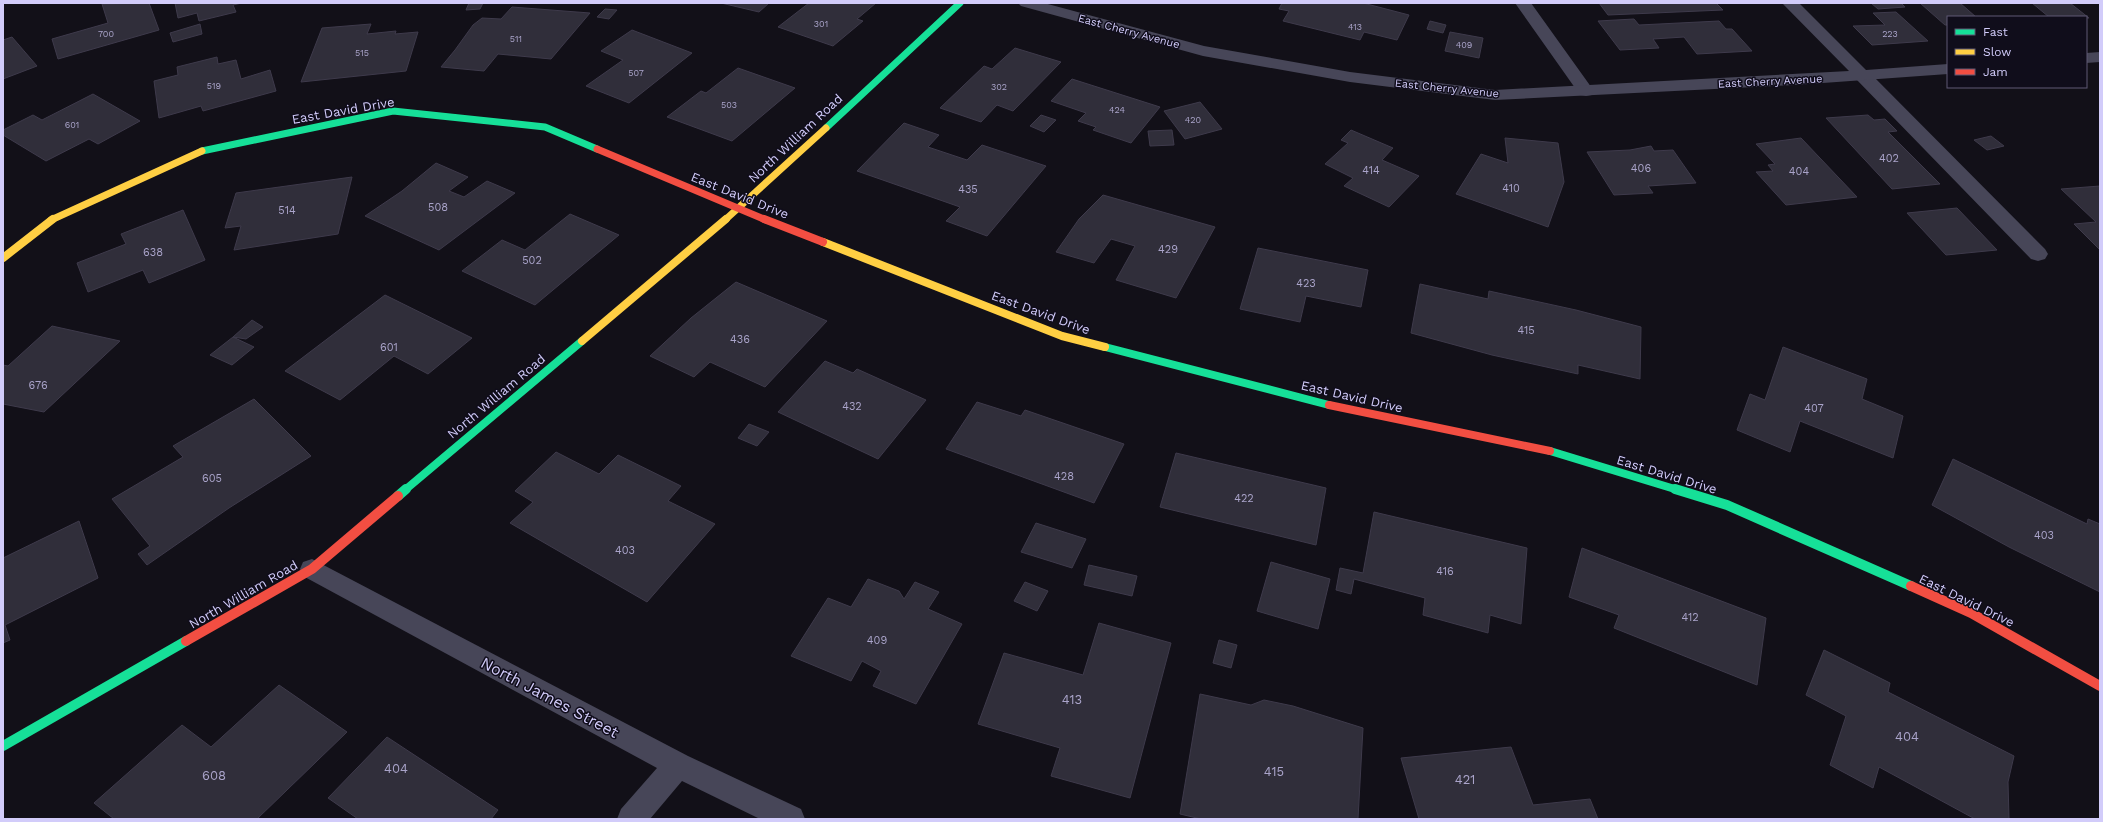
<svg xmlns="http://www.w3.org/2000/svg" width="2103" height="822" viewBox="0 0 2103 822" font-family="'Work Sans',sans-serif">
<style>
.building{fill:#302e3a;stroke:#3e3a4b}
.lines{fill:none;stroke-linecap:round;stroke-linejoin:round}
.lane{fill:#474658;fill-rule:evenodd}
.street{fill:#474658;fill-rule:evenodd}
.fast-far2{stroke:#16e098;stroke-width:7}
.fast-far1{stroke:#16e098;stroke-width:8}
.fast{stroke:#16e098;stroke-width:10}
.slow-far1{stroke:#ffcf43;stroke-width:7}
.slow{stroke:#ffcf43;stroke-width:8}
.jam-far2{stroke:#f24e42;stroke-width:7}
.jam-far1{stroke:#f24e42;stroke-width:8}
.jam{stroke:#f24e42;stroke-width:10}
.labels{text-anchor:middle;stroke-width:3;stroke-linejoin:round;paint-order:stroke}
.far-number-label{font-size:9px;fill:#aaa4ca}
.far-street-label{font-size:11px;fill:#d2ccfa;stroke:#100d1b}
.number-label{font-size:11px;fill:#aaa4ca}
.street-label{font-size:13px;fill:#d2ccfa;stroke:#100d1b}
.near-number-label{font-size:13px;fill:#aaa4ca}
.near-street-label{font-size:16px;fill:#d2ccfa;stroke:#100d1b}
</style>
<rect width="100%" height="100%" fill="#121018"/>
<path class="building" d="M149 3 159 30 58 59 52 39 108 23 102 4Z
M175 3H242L233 5 236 12 199 21 197 13 178 18Z
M469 3H483L480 9 466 10Z
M721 3H769L759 12Z
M809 3H876L857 19 863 21 833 46 778 27Z
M1282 3H1363L1409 15 1397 40 1364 32 1360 40 1283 21 1289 11 1279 9Z
M1599 3H1716L1723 10 1608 15Z
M1871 3H1901L1905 7 1878 9Z
M1920 3H1960L1976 17H1948V25H1945Z
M2032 3H2070L2089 18 2049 17Z
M512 7 590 13 551 59 498 54 484 71 441 67 455 50 473 25 482 18 501 19Z
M605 9 617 10 609 19 597 17Z
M1896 12 1928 41 1872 45 1853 26 1885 25 1873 13Z
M1634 19 1639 25 1719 21 1726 29H1732L1752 51 1697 54 1684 37 1653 39 1659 48 1620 50 1598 21Z
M1430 21 1446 25 1443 33 1427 29Z
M200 24 202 34 173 42 170 33Z
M371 24 367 34 396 31 395 34 418 32 406 71 301 82 322 28Z
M632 30 692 53 629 103 586 86 623 60 601 51Z
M1450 32 1483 38 1479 58 1445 51Z
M12 37 37 66 3 79V40Z
M1015 48 1061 62 1013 111 997 105 981 122 940 108 984 66 992 69Z
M217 57 218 64 236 60 241 79 270 70 276 91 203 111 201 106 159 118 154 81 178 75 177 67Z
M738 68 795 88 732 141 667 117 701 91 706 93Z
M1072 79 1160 107 1131 143 1093 130 1096 127 1078 121 1086 113 1051 101Z
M93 94 140 121 98 144 89 139 46 161 3 135V130L33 115 42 120Z
M1200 102 1222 129 1185 139 1164 111Z
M1041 115 1056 120 1044 132 1030 126Z
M1868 115 1874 120 1885 119 1897 131 1888 132 1940 184 1892 189 1826 118Z
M904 123 939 135 928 147 967 160 982 145 1046 166 987 236 946 221 960 207 857 171Z
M1172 130 1174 145 1150 146 1148 131Z
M1351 130 1393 148 1382 160 1419 176 1389 207 1344 186 1353 178 1325 164 1348 143 1341 140Z
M1991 136 2004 146 1987 150 1974 140Z
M1505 138 1558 143 1564 182 1548 227 1456 194 1481 154 1508 163Z
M1801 138 1857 197 1786 205 1756 172 1773 171 1768 165 1775 164 1756 144Z
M1651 146 1654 151 1673 150 1696 183 1648 186 1653 193 1614 195 1587 152 1630 150Z
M436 163 468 177 449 191 464 197 487 181 515 193 439 250 365 216 402 191Z
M352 177 338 234 234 250 241 226 225 228 236 193Z
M2100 186V250L2074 224 2096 222 2061 189Z
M1103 195 1215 227 1176 298 1116 280 1135 246 1111 239 1094 263 1056 252 1079 219Z
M1957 208 1997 250 1946 255 1907 213Z
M183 210 205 260 149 283 143 270 88 292 77 263 126 244 121 234Z
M570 214 619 235 535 305 462 271 502 240 525 250Z
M1258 248 1368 270 1361 307 1306 296 1300 322 1240 309Z
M736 282 827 321 765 387 710 362 694 377 650 356 691 318Z
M1420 284 1488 299 1489 291 1576 310 1641 327 1640 379 1578 365V374L1492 355 1411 333Z
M385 295 472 338 428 374 394 356 340 400 285 371Z
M252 320 263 327 246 339 233 337Z
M52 326 120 341 44 412 3 404V365L8 366Z
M233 337 254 347 232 365 210 355Z
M1783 347 1867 379 1862 399 1903 416 1893 458 1800 421 1790 452 1737 430 1750 394 1765 400Z
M825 361 853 373 857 369 926 400 878 459 778 412Z
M254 399 311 456 229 508 147 565 138 554 150 546 112 499 183 457 173 446Z
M977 402 1021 416 1025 410 1124 444 1094 503 946 449Z
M749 424 769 432 757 446 738 438Z
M556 452 599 474 618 455 681 486 668 501 715 524 647 602 510 523 533 502 515 491Z
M1176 453 1326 488 1316 545 1160 507Z
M1953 459 2087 524 2088 519 2100 524V592L2009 547 1932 505Z
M1374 512 1527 548 1521 624 1490 615 1488 633 1423 615 1425 598 1354 579 1351 594 1336 590 1340 568 1363 573Z
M79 521 98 578 5 625 10 640 3 643V558Z
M1036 523 1086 539 1072 568 1021 552Z
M1582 548 1766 618 1757 685 1614 628 1619 615 1569 597Z
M1271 562 1330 579 1318 629 1257 611Z
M1089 565 1137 576 1132 596 1084 585Z
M868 579 899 591 904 599 915 582 939 592 928 609 962 624 916 704 873 686 881 671 862 661 851 681 791 656 828 598 851 607Z
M1025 582 1048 591 1037 611 1014 601Z
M1099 623 1171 643 1130 798 1051 776 1060 748 978 724 1004 653 1083 675Z
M1219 640 1237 645 1231 668 1213 663Z
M1824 650 1890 683 1888 692 2014 756 2008 782 2009 819H1975L1879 767 1873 788 1830 765 1846 716 1806 695Z
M279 685 347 732 257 819H114L94 803 182 725 211 747Z
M1200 694 1251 705 1264 700 1293 706 1363 728 1358 819H1201L1180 814Z
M387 737 498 810 491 819H358L328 798Z
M1511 747 1533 805 1590 799 1598 819H1419L1401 758Z"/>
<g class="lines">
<path class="lane" d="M1515 3H1531L1594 91 1592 95 1586 96 1580 95Z
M1862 70 1868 71 2045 249 2048 254 2045 259 2038 261 2031 259 1856 79 1854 75 1856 71Z"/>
<path class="street" d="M1018 3H1044L1204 46 1350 72 1495 90 1849 71 1782 3H1799L1866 70 1948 64V74L1795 85 1495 100 1350 82 1203 56 1021 6Z
M2100 52V62L2086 63V53Z
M312 559 688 756 801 809 805 819H760L682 781 650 819H617L621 809 657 768 303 576 300 569 303 562Z"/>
<path class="fast-far2" d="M826 128 960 3
M202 151 393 111 545 127 597 149"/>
<path class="fast-far1" d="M1105 347 1329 405
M1550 451 1678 490
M405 490 582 341"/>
<path class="fast" d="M1675 489 1727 505 1911 586
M398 496 406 489
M3 746 186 641"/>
<path class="slow-far1" d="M51 220 202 151
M725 220 826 128"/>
<path class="slow" d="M823 242 1062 336 1105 347
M3 258 53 219
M582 341 726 219"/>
<path class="jam-far2" d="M597 149 766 220"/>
<path class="jam-far1" d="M764 219 823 242
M1329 405 1550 451"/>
<path class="jam" d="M1911 586 1971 613 2100 686
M186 641 312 569 398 496"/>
</g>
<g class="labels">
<g class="far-number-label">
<text x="821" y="27">301</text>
<text x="1355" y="30">413</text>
<text x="106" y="37">700</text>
<text x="1890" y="37">223</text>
<text x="516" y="42">511</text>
<text x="1464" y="48">409</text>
<text x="362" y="56">515</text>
<text x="636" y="76">507</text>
<text x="214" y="89">519</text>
<text x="999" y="90">302</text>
<text x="729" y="108">503</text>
<text x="1117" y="113">424</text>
<text x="1193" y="123">420</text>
<text x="72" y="128">601</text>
</g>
<g class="far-street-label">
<text transform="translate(1129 31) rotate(15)" y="4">East Cherry Avenue</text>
<text transform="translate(1770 81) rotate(-3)" y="4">East Cherry Avenue</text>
<text transform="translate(1447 88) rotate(6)" y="4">East Cherry Avenue</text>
</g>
<g class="number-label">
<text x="1889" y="162">402</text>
<text x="1641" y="172">406</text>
<text x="1371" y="174">414</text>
<text x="1799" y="175">404</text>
<text x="1511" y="192">410</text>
<text x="968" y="193">435</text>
<text x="438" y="211">508</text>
<text x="287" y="214">514</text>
<text x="1168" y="253">429</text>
<text x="153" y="256">638</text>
<text x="532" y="264">502</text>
<text x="1306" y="287">423</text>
<text x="1526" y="334">415</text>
<text x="740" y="343">436</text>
<text x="389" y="351">601</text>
<text x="38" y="389">676</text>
<text x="852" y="410">432</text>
<text x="1814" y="412">407</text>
<text x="1064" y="480">428</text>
<text x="212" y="482">605</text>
<text x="1244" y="502">422</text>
<text x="2044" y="539">403</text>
<text x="625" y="554">403</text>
<text x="1445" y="575">416</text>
<text x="1690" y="621">412</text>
<text x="877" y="644">409</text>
</g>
<g class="street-label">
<text transform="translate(343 110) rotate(-10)" y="5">East David Drive</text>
<text transform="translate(795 138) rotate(-43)" y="5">North William Road</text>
<text transform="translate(740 195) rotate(22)" y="5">East David Drive</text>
<text transform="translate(1041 312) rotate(20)" y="5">East David Drive</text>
<text transform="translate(496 396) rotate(-40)" y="5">North William Road</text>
<text transform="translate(1352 396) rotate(13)" y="5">East David Drive</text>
<text transform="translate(1667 474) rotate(17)" y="5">East David Drive</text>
<text transform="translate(243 594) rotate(-30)" y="5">North William Road</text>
<text transform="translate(1967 600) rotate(26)" y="5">East David Drive</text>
</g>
<g class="near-number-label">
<text x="1072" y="704">413</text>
<text x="1907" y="741">404</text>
<text x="396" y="773">404</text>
<text x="1274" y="776">415</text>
<text x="214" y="780">608</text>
<text x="1465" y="784">421</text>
</g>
<g class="near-street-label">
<text transform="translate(550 697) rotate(28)" y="6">North James Street</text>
</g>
</g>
<rect width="2103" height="822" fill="none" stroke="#d2ccfa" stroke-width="8"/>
<rect x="1947" y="16" width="140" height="72" fill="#100d1b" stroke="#5e5974"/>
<rect x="1955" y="29" width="20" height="6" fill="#16e098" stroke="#5e5974"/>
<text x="1983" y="36" font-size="12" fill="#d2ccfa">Fast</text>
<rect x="1955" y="49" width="20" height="6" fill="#ffcf43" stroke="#5e5974"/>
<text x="1983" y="56" font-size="12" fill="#d2ccfa">Slow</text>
<rect x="1955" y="69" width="20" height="6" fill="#f24e42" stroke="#5e5974"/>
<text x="1983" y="76" font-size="12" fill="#d2ccfa">Jam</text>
</svg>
